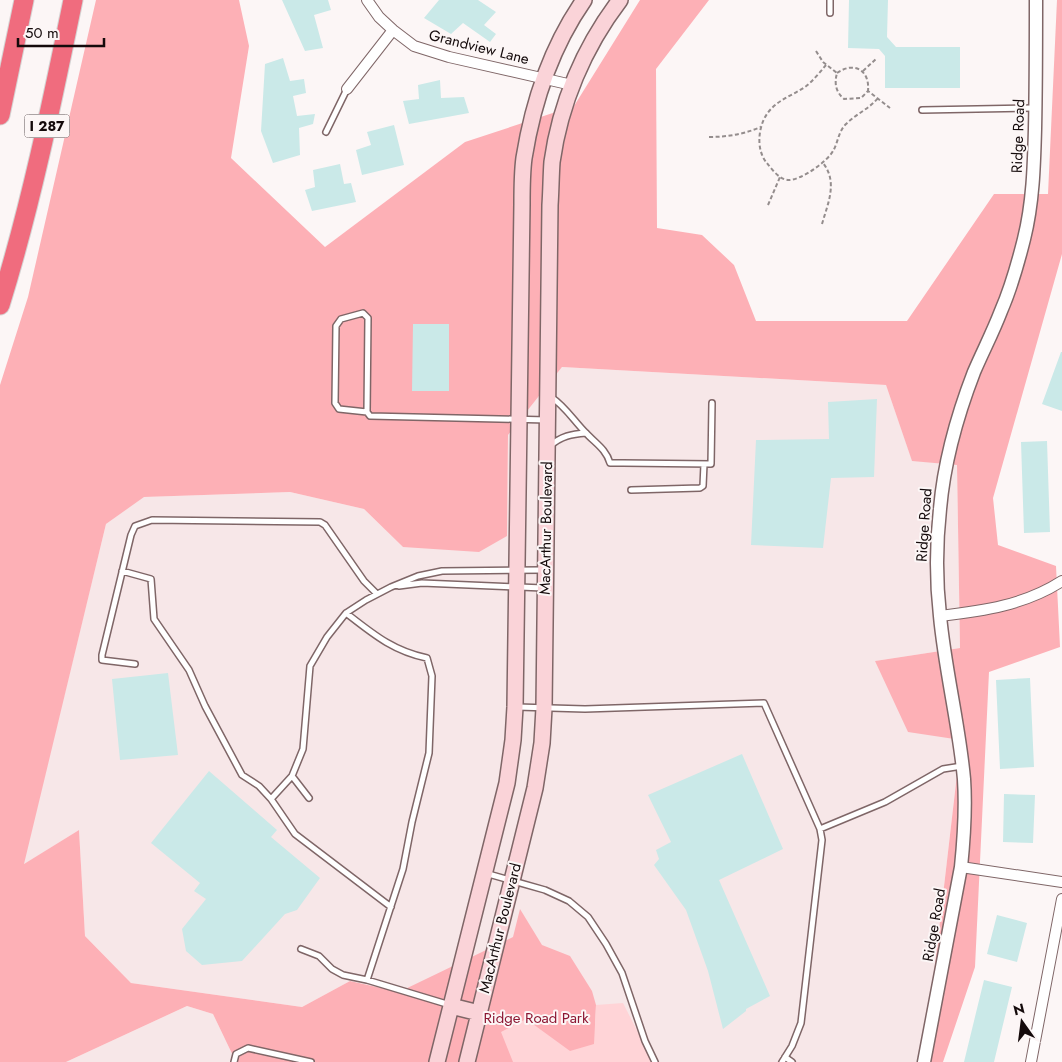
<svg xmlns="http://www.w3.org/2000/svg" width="1062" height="1062" viewBox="0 0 1062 1062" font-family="Jost,sans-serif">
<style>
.built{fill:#f7e7e8}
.green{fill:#fdb0b6}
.water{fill:#ffd4d7}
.building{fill:#cae9e8}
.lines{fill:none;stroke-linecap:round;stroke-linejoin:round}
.service-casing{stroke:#7f6667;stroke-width:8}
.minor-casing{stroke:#7f6667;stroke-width:12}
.tertiary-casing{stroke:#7f6667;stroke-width:15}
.secondary-casing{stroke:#7f6667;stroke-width:18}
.motorway-casing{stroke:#d5d3d3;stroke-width:21}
.path{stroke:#948d8d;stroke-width:2;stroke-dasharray:4 2.5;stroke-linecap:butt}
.service{stroke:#fff;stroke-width:5}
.minor{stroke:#fff;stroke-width:10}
.tertiary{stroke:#fff;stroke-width:12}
.secondary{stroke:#fad3d8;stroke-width:15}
.motorway{stroke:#f06c7e;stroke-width:19}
.labels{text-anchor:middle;stroke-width:4;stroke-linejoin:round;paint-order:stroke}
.shield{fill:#fcf6f6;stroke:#5a5152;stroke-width:1}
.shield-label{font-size:14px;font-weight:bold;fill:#140a0b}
.street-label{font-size:15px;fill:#140a0b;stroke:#fcf6f6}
.park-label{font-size:15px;fill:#8c1733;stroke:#fcf6f6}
</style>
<rect width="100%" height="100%" fill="#fcf6f6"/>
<path class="built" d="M562 367 886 385 912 460 957 465 960 648 875 661 961 740 924 1059 920 1062H513L399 992 350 981 302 1007 131 983 85 936 79 830 23 865 106 524 143 497 290 492 364 509 403 547 507 536 508 435Z
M187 1006 213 1014 236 1062H66Z"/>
<path class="green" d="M96 0H239L249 46 231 158 325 247 465 142 574 106 640 0H709L656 69 657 228 702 235 734 265 756 321H907L994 194H1048L1057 0H1062V254L993 498 998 545 1056 566 1060 647 989 672 975 967 943 1062H921L924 1059 961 740 908 732 875 661 960 648 957 465 912 461 886 385 562 367 508 435 507 536 479 552 403 547 364 509 290 492 144 497 106 524 24 864 79 830 85 936 131 983 302 1007 350 981 399 992 513 937 520 909 542 945 570 956 592 991 596 1005 595 1032 613 1062H236L213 1014 187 1006 66 1062H0V385L28 297Z"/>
<path class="water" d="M623 1003 653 1062H513L501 1032 526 1019 570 1051 594 1044 596 1005Z"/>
<path class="building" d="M282 0H328L331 10 314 15 323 48 305 51Z
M439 0H478L496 12 484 25 496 34 490 42 463 23 451 34 424 18Z
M849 0H888L887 37 896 47H960V88H885V56L879 49 848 48Z
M283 58 290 81 304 79 306 93 293 96 297 116 315 114 313 124 299 128 300 155 273 163 261 131 265 64Z
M440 80 441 98 464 97 469 113 409 124 403 101 419 99 418 85Z
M394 125 404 165 362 175 356 150 371 145 367 132Z
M340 164 344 184 351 183 356 202 312 211 305 190 315 187 313 170Z
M413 324H449V391H412Z
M1061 352H1062V411L1042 404Z
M877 399 874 477 831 478 823 548 751 545 756 440 829 439 828 402Z
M1047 441 1050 532 1024 533 1021 442Z
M168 673 178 755 120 760 112 679Z
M1030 678 1034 767 1000 769 996 680Z
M742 754 783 849 719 880 770 996 746 1009V1011L723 1029 708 971 686 910 654 865 659 859 656 850 671 842 648 795Z
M209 771 277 830 271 837 320 878 297 910 285 914 242 961 202 965 186 951 182 929 206 899 194 891 200 883 151 843Z
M1004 794 1035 795 1033 843 1003 842Z
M997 915 1027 923 1017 962 987 954Z
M984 980 1012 987 994 1062H964Z"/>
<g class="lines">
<defs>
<path id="service" d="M830 0V13
M922 110 1034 108
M326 132 347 89
M551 397C565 406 574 421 586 433 595 443 606 449 610 463H623L711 464 712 403
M367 412 339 409 335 403 336 326 341 319 363 313 368 318 367 412 370 416 547 420
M550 446C561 436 572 434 586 433
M631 490 700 488 703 486 704 464
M122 571 151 579 154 619 189 670 205 706 242 775 259 786 271 799 292 776 303 749 310 666 327 637 346 613 366 600 391 587 418 576 442 571 543 570
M399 586 422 583 543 588
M346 613C373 634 393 651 427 658L432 676 429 753 412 822 403 869 367 980
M135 664 102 660V655L131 535 135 526 152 520 320 522 325 525 364 581 377 594
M517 707 585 709 764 703 820 829 822 840 801 1023 792 1046 782 1062
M292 776 309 798
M271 799 295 834 391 907
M820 829 885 802 943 769 962 766
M485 873 545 890 569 901 588 917 606 944 622 973 645 1041 655 1062
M301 949 319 956 332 969 343 975 367 980 450 1005
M785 1057 792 1062
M234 1062 236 1054 248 1048 311 1062"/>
<path id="minor" d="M367 0 379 17 393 30 414 46 449 57 572 85
M347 89 393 30
M940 616C983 611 1025 605 1062 581
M961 867 1062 882
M1031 1062 1062 899"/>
<path id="tertiary" d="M924 1062 961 867C964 838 966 808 964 779 959 724 945 670 940 616 936 581 936 545 940 509 944 463 957 416 974 372 983 351 993 332 1001 311 1011 288 1018 263 1024 239 1033 203 1034 166 1035 129 1036 86 1036 43 1036 0"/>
<path id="secondary" d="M451 1006 479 1013
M437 1062 507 783 513 740 515 707 522 204C522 189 522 173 524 158 533 102 552 46 584 0
M467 1062 535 788 542 743 544 708 550 205C551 191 551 176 552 162 560 104 584 47 620 0"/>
<path id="motorway" d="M0 115 24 0
M0 305C31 205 52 102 73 0"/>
</defs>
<use href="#service" class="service-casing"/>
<use href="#minor" class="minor-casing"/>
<use href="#tertiary" class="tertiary-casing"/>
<use href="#secondary" class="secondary-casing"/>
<use href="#motorway" class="motorway-casing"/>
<path class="path" d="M816 51 823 62 837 73C834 84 836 92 844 99L861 98 868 91 890 108
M826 65C820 72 813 81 805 87 790 97 773 101 764 119 758 132 757 150 766 162 772 169 779 180 789 180 801 180 827 162 833 151 838 143 838 132 846 124 856 114 869 109 878 98
M863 71 877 58
M837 73C854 61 870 70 868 91
M709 137C728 137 744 134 761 127
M768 205 780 177
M822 224C828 203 838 182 823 163"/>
<use href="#service" class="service"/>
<use href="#minor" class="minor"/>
<use href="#tertiary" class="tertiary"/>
<use href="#secondary" class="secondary"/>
<use href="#motorway" class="motorway"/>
</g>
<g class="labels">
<rect class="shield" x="24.5" y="114.5" width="45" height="23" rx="4"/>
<g class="shield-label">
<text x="47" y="131">I 287</text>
</g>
<g class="street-label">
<text transform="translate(479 47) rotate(14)" y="5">Grandview Lane</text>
<text transform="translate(1018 136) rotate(-88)" y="5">Ridge Road</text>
<text transform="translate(924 525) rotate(-86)" y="5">Ridge Road</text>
<text transform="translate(546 528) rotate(-89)" y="5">MacArthur Boulevard</text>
<text transform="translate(934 925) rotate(-80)" y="5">Ridge Road</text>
<text transform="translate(500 928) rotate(-76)" y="5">MacArthur Boulevard</text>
</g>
<g class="park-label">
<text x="536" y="1023">Ridge Road Park</text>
</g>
</g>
<g transform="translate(1022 1022) rotate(346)" stroke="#fcf6f6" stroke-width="4" paint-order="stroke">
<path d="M0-4L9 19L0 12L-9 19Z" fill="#140a0b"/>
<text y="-8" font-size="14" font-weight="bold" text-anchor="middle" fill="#140a0b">N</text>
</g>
<path d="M18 38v8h86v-8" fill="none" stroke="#140a0b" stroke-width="2.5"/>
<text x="25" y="38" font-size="15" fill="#140a0b" stroke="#fcf6f6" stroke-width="4" paint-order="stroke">50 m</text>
</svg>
